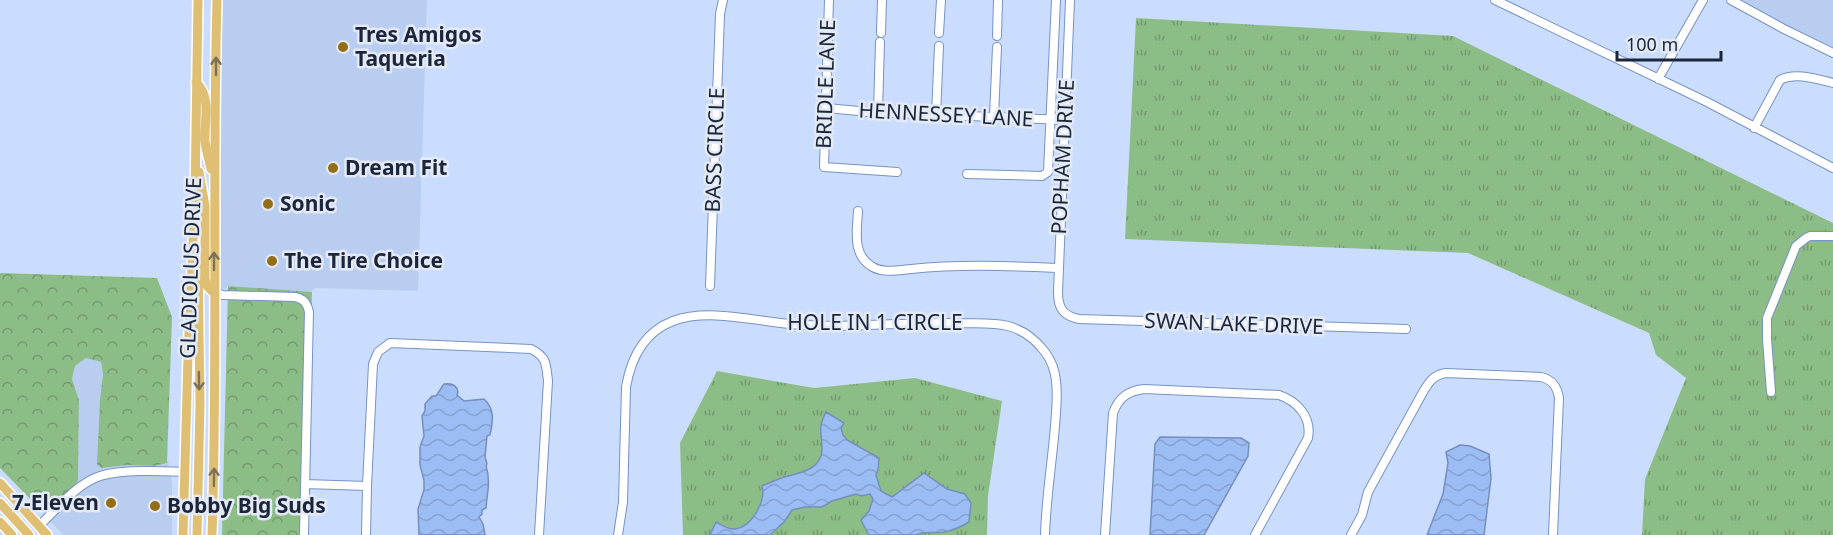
<svg xmlns="http://www.w3.org/2000/svg" width="1833" height="535" viewBox="0 0 1833 535" font-family="'Noto Sans',sans-serif">
<style>
.built{fill:#b9cdf1}
.grass{fill:url(#grass-tufts)}
.forest{fill:url(#forest-crowns)}
.water{fill:url(#water-waves);stroke:#758fbc;stroke-width:1.5}
.lines{fill:none;stroke-linecap:round;stroke-linejoin:round}
.minor-casing{stroke:#7792c5;stroke-width:10}
.major-casing{stroke:#fff;stroke-width:12}
.minor{stroke:#fff;stroke-width:8}
.major{stroke:#dfbf74;stroke-width:9}
.oneway{stroke:#7d7257}
.poi-dot{fill:#946e17;stroke:#e3e9f5;stroke-width:2}
.labels{text-anchor:middle;stroke-width:5;stroke-linejoin:round;paint-order:stroke}
.poi-label{font-size:21px;font-weight:bold;fill:#1b263a;stroke:#e3e9f5;text-anchor:start}
.street-label{font-size:21px;fill:#1b263a;stroke:#e3e9f5}
</style>
<defs>
<pattern id="grass-tufts" width="24" height="20" patternUnits="userSpaceOnUse" patternTransform="scale(1.5)"><rect width="24" height="20" fill="#8dbd87"/><path d="M3 7l-1-3M5 7V3M7 7l1-3M15 17l-1-3M17 17v-4M19 17l1-3" fill="none" stroke="#72996f"/></pattern>
<pattern id="forest-crowns" width="20" height="18" patternUnits="userSpaceOnUse" patternTransform="scale(1.5)"><rect width="20" height="18" fill="#8dbd87"/><path d="M2 6a3 3 0 1 1 6 0M12 15a3 3 0 1 1 6 0" fill="none" stroke="#72996f"/></pattern>
<pattern id="water-waves" width="16" height="10" patternUnits="userSpaceOnUse" patternTransform="scale(1.5)"><rect width="16" height="10" fill="#9cbcf4"/><path d="M0 5q4-4 8 0t8 0" fill="none" stroke="#86a1d2"/></pattern>
</defs>
<rect width="100%" height="100%" fill="#cbddfe"/>
<path class="built" d="M222 0H427L418 291 316 288 313 289 312 292 227 286 226 289 218 288 220 95Z
M1739 0H1833V49L1786 26Z
M86 358 101 362 103 374 100 400 102 468 127 465 154 466 167 463 168 459 172 484V535H63L34 503 42 501 54 504 72 491 78 480 79 400 72 379 75 366Z"/>
<path class="grass" d="M1136 18 1453 36 1833 223V535H1642L1645 479 1686 378 1656 355 1649 333 1468 253 1125 239Z
M717 371 814 388 915 378 1002 401 988 496 987 535H683L680 443Z"/>
<path class="forest" d="M0 273 157 278 172 317 167 463 154 466 127 465 102 468 97 465 100 400 103 374 101 362 86 358 75 366 72 379 79 400 78 480C72 492 66 498 54 504L42 501 34 503 0 468Z
M228 286 312 292 305 535H222Z"/>
<path class="water" d="M444 384C451 383 457 385 458 392L457 395 464 401 484 399C495 409 493 421 490 435L487 436 485 457 487 464 486 466C491 481 487 493 486 508L482 510V514L479 517 483 524 485 535H419L418 509 424 490V480L420 465V447L424 436 422 416 425 411V404L432 396H436Z
M826 412 844 423 841 428 843 435 847 440 879 458 878 470 876 475 881 491 892 497 924 473 947 489 965 494 971 503 969 522C961 527 954 530 945 532 935 534 925 530 916 535H869L861 520 869 511 873 499 870 494 861 496 856 494 832 501 822 507H805L792 510 785 521 770 535H710L716 522C722 525 729 530 735 529 752 527 766 501 762 486 769 483 776 480 784 477 799 473 822 470 822 449 822 431 817 430 826 412Z
M1160 437 1241 438 1249 443 1248 456 1204 535H1150L1155 444Z
M1460 445 1470 446 1489 454 1491 478 1484 535H1427L1443 494 1448 463 1446 452Z"/>
<g class="lines">
<defs>
<path id="minor" d="M829 0 824 167 897 172
M1070 0 1058 292C1058 308 1063 316 1079 319L1406 329
M1495 0 1707 102 1833 168
M1731 0 1784 29 1833 53
M881 33 882 0
M939 33 941 0
M997 36 998 0
M1658 79 1703 0
M827 108 869 112 1065 120
M878 112 880 42
M936 115 939 46
M994 117 997 47
M1754 128 1780 80C1796 72 1816 79 1833 83
M967 174 1042 176 1048 172 1056 0
M858 211C857 230 852 254 871 266 883 274 899 270 911 269 961 264 1009 266 1059 268
M710 286 720 14 723 0
M214 293 223 295 295 297C304 299 307 303 309 312L304 535
M1771 392 1767 339V318L1796 246 1806 238 1810 236H1833
M305 484 367 486
M39 526C57 509 76 484 100 476 123 469 161 471 185 472
M366 535 367 486 373 364 378 352 390 343 531 349C547 357 546 364 548 381L539 535
M618 535 623 502 626 387C631 358 644 332 673 321 708 308 755 321 790 324 846 329 902 322 958 323 975 324 992 322 1008 326 1023 330 1036 340 1045 352 1051 360 1055 371 1056 381 1058 396 1056 412 1055 426 1052 463 1046 499 1045 535
M1105 535 1113 413C1119 397 1128 391 1144 389L1279 395C1297 401 1312 417 1308 438L1255 535
M1351 535 1362 515 1368 492 1423 392C1429 382 1433 375 1446 373L1541 377C1553 380 1557 387 1559 398L1553 535"/>
<path id="major" d="M196 82C212 98 204 120 205 141 206 150 209 160 211 169
M199 172 205 206V279L207 286 214 293
M0 483 47 535
M0 503 29 535
M0 522 12 535
M183 535 188 356 195 197 198 0
M197 535 200 404 198 262
M212 535C218 357 212 178 217 0"/>
</defs>
<use href="#minor" class="minor-casing"/>
<use href="#major" class="major-casing"/>
<use href="#minor" class="minor"/>
<use href="#major" class="major"/>
</g>
<defs><path id="oneway-shaft" d="M-6 0H5M1.5-3L5.5 0L1.5 3" fill="none" stroke-width="1.6" stroke-linecap="round" stroke-linejoin="round" transform="scale(1.5)"/></defs>
<g class="oneway">
<use href="#oneway-shaft" transform="translate(216 66) rotate(-90)"/>
<use href="#oneway-shaft" transform="translate(214 261) rotate(-90)"/>
<use href="#oneway-shaft" transform="translate(199 381) rotate(89)"/>
<use href="#oneway-shaft" transform="translate(214 477) rotate(-89)"/>
</g>
<g class="poi-dot">
<circle cx="343" cy="47" r="6"/>
<circle cx="333" cy="168" r="6"/>
<circle cx="268" cy="204" r="6"/>
<circle cx="272" cy="261" r="6"/>
<circle cx="111" cy="503" r="6"/>
<circle cx="155" cy="506" r="6"/>
</g>
<g class="labels">
<g class="poi-label">
<text x="355" y="42">Tres Amigos<tspan x="355" dy="24">Taqueria</tspan></text>
<text x="345" y="175">Dream Fit</text>
<text x="280" y="211">Sonic</text>
<text x="284" y="268">The Tire Choice</text>
<text x="99" y="510" text-anchor="end">7-Eleven</text>
<text x="167" y="513">Bobby Big Suds</text>
</g>
<g class="street-label">
<text transform="translate(826 84) rotate(-88)" y="7">BRIDLE LANE</text>
<text transform="translate(946 115) rotate(3)" y="7">HENNESSEY LANE</text>
<text transform="translate(715 150) rotate(-88)" y="7">BASS CIRCLE</text>
<text transform="translate(1063 157) rotate(-87)" y="7">POPHAM DRIVE</text>
<text transform="translate(191 268) rotate(-88)" y="7">GLADIOLUS DRIVE</text>
<text x="875" y="330">HOLE IN 1 CIRCLE</text>
<text transform="translate(1234 324) rotate(2)" y="7">SWAN LAKE DRIVE</text>
</g>
</g>
<path d="M1617 51v9h104v-9" fill="none" stroke="#1b263a" stroke-width="3"/>
<text x="1626" y="51" font-size="18" fill="#1b263a" stroke="#e3e9f5" stroke-width="4.5" paint-order="stroke">100 m</text>
</svg>
